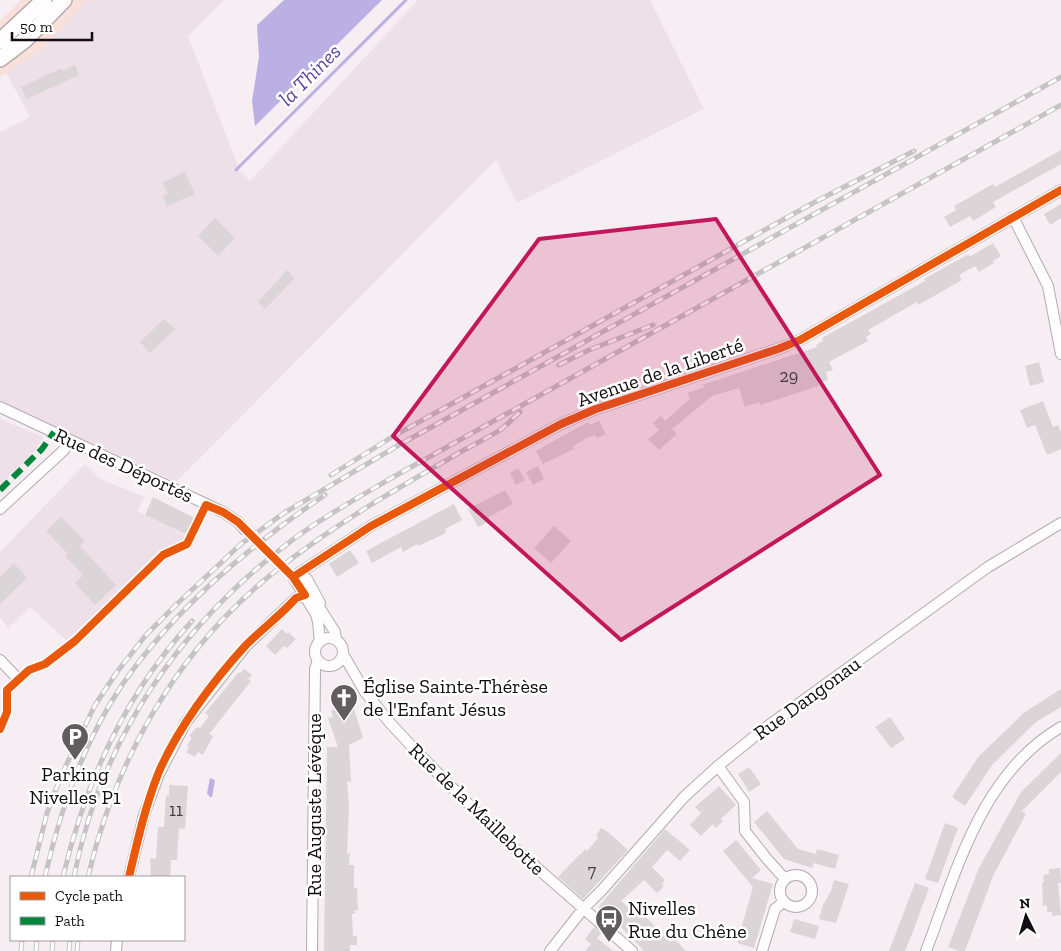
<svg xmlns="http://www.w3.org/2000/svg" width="1061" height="951" viewBox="0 0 1061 951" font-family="'Zilla Slab',serif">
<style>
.built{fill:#eee0e8}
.green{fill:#fae0da}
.water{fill:#bab0e3}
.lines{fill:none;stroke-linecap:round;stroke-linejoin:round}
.stream{stroke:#bab0e3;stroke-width:3}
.building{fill:#dcd5d7}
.street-tunnel{stroke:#d4ccd0;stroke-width:10;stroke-dasharray:10 5;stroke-linecap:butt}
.street-casing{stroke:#b2abaf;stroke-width:12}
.primary-casing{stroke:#b2abaf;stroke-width:18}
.street{stroke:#fefcfd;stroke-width:10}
.primary{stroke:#fefcfd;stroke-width:15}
.rail-casing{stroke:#c5c3c3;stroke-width:5}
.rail{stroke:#fff;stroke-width:3;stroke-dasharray:9;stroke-linecap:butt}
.quiet{stroke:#00873e;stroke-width:6;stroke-dasharray:12 6;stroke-linecap:butt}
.cycleway-casing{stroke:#fff;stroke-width:11}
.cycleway{stroke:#e8590c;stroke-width:8}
.marked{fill:#c2185b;fill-opacity:0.2;stroke:#c2185b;stroke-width:4;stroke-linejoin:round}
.labels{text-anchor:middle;stroke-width:5;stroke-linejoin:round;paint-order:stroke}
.number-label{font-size:18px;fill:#443f42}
.street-label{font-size:20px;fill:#120d10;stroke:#fff}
.poi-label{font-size:20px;fill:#120d10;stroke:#fff;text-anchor:start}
.water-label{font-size:21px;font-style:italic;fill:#59469c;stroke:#fff}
</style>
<rect width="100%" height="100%" fill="#f6eef2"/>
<path class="built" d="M79 0H224L188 36 240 171 250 181 418 0H650L704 109 517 203 496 160 176 482 0 401V132L30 117 1 63Z
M0 419 43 437 36 450 0 485Z
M85 464 100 479 145 497 137 511 188 537 157 555 101 613 66 640 30 607 8 628 0 617V552Z"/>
<path class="green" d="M21 0H88L41 50 0 77V21Z"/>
<path class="water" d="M284 0H382L255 126 252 101 259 57 257 25Z
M210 778 215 780 212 797H210L207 793Z"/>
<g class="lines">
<path class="stream" d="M236 170 406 0"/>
</g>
<path class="building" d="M75 65 79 75 27 99 21 87 62 68 63 71Z
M1061 150V164L993 202 996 207 973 221 970 216 950 227 944 217 956 210 954 206 993 184 995 187Z
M185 172 195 194 167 206 163 196 168 194 162 183Z
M1061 204V218L1050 225 1044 214Z
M215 218 235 238 218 256 198 236Z
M993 243 1001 256 993 261 994 263 979 272 975 266 959 275 962 280 918 305 917 302 868 330 871 334 866 337 868 341 829 362 833 370 826 372 828 380 818 383 819 386 760 405 759 402 745 407 739 388 712 396 672 429 677 434 659 450 648 439 659 430 653 423 661 416 665 421 690 399 687 393 705 387 702 385 817 347 816 345 823 341 822 338 925 281 924 279 967 255 971 256Z
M287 270 295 278 265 309 258 302Z
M164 319 175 329 150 353 140 342Z
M1039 362 1044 382 1030 386 1025 366Z
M1043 401 1053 427 1058 425 1061 432V449L1047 455 1035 425 1027 428 1020 410Z
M599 421 606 434 597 438 595 435 587 438 573 446 574 449 543 464 536 451 588 422 590 425Z
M538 466 544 479 533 485 526 472Z
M518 468 525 480 516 485 510 473Z
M505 490 513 504 489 517 490 521 478 527 468 509Z
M153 497 195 518 187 535 145 515Z
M454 504 462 520 445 529 446 531 444 534 418 546 417 544 403 552 401 547 372 563 366 551Z
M61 517 85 541 80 546 116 585 95 605 75 583 83 575 65 556 68 554 46 531Z
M554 526 571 541 551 563 534 548Z
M350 550 359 563 337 577 329 564Z
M14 563 27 578 0 604V577Z
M282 629 287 634 288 632 296 639 287 648 284 646 275 655 266 646Z
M244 669 252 675 248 679 251 681 209 734 213 736 203 755 198 752 195 757 186 752 189 748 187 746 192 737 189 736 197 727 200 728 209 716 205 713 239 672 241 673Z
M1061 689V707L1036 722 992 765 965 806 952 797 979 756 1025 712Z
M342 703 343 707 347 705 349 711 354 709 363 738 349 745 351 782 347 781 349 806 347 854 350 853 349 865H354V888H357L358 910H355V914H352L353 936H357V945H350V951H324L327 747H338L328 718 333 717 331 711 335 709 334 706Z
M890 717 905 739 891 748 875 727Z
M1061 753V772L1022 811 1026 814 994 874 965 951H959L948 947 979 868 1021 792Z
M749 767 761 784 749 792 738 774Z
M169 785 188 786 185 829 179 828 177 860H171L170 877H151L150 858 156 859 158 827H164L166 795 169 796Z
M719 786 736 805 721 819 723 821 716 828 713 824 701 836 690 825 701 813 695 807Z
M767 811 798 849 816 854 817 849 839 855 835 869 814 863 812 868 784 859 754 822Z
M945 823 958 828 938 883 925 879Z
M601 828 608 832 628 850 583 899 558 877 579 855H580L585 849 587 851 598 838 596 836Z
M665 829 690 850 680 861 667 850 652 867 665 880 662 884 664 886 657 893 644 880 621 901 635 913 639 910 670 942 674 938 686 951H644L617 923 611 920 609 922 600 914 599 906Z
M736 840 761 870 752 878 773 884 754 948 737 943 753 887 723 851Z
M1060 868 1061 883H1058L1061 915 1052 916V912H1047V905L1043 906 1042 882H1044L1043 875 1049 874V869Z
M834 880 849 884 836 923 819 919 823 905 831 891Z
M915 883 929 888 912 934 905 951H889Z
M794 919 819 926 815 939 790 932Z
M594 927 601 933 597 938 613 951H585L591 944 585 939Z"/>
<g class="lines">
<path class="street-tunnel" d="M244 529 293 577"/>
<defs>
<path id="street" d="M1013 217 1048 286 1061 354
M0 407 223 512 238 522 244 529
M0 509 64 450 70 440
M293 577 371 526 561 424 596 409 778 349 800 340 1061 190
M293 577 316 614 318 622 320 642
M293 577 307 579 320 603
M314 599 335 632 336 640
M315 652a14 14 0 1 1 28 0a14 14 0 1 1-28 0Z
M343 654 365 692 390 723 419 754 496 832 632 951
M0 660 18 679
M718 766 744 802 745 831 767 859 785 879
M780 891a16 16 0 1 1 32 0a16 16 0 1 1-32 0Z
M129 877 144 815 159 774 186 722 246 646 296 598 305 595
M116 951 117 940
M312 951 315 669 318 660
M550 951 583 909 602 890 685 796 718 766 765 728 988 567 1061 523
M762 951 775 909 784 901
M926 951C957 870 981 774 1061 727"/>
<path id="primary" d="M0 41 44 0
M0 59 25 40 64 0"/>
</defs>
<use href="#street" class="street-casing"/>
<use href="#primary" class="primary-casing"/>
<use href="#street" class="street"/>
<use href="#primary" class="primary"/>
<defs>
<path id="rail" d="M559 365 589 350 653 325
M331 475 392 437 815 202 914 151
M31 877 47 813 61 776 95 705 117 672 146 635 179 602 241 544 284 513 399 445 1061 77
M45 877C60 810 83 743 122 685 175 608 248 547 325 495
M63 877C85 783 126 693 192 621
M74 877C101 738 182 622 295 538 326 515 361 496 395 476L1061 105
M88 877C114 764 173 658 261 583 296 553 334 528 372 504 397 489 422 474 447 460 464 449 483 441 500 430 507 425 513 418 520 412
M21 951 22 940
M36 951 37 940
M52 951 53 940
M69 951 70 940
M77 951 78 940"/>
</defs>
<use href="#rail" class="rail-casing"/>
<use href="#rail" class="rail"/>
<path class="quiet" d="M0 490 42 449 54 432"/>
<defs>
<path id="cycleway" d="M293 577 371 526 561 424 596 409 778 349 800 340 1061 190
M0 729 7 712V690L29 670 45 664 75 641 163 555 187 544 206 505 223 512 238 522 293 577 305 595 296 598C281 615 262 629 246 645 213 681 177 729 158 774 145 807 137 843 129 877"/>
</defs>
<use href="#cycleway" class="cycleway-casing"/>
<use href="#cycleway" class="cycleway"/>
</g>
<path class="marked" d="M716 219 880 475 621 640 393 436 539 239Z"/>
<defs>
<symbol id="church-pin" viewBox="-11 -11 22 30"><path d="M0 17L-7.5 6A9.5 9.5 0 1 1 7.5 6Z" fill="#625c5f" stroke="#fff"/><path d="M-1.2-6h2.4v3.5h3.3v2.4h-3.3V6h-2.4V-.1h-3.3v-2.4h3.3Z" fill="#fff"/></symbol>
<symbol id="parking-pin" viewBox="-11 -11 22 30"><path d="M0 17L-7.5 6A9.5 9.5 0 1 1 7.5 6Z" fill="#625c5f" stroke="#fff"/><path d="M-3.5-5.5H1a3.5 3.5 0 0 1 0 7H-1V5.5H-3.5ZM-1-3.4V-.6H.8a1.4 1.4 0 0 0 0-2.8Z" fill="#fff"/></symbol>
<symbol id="bus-pin" viewBox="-11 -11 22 30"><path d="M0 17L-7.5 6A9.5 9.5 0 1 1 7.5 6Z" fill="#625c5f" stroke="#fff"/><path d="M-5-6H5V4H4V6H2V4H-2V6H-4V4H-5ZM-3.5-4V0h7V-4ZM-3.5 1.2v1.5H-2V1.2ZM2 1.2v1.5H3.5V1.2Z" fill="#fff"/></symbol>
</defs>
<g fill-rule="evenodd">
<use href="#church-pin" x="328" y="682" width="32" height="43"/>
<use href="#parking-pin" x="59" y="721" width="32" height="43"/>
<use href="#bus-pin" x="593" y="903" width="32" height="43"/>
</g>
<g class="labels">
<g class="number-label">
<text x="789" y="382">29</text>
<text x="176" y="816">11</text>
<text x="592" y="877">7</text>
</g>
<g class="street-label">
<text transform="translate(660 372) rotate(-19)" y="7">Avenue de la Liberté</text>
<text transform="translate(124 465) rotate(25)" y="7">Rue des Déportés</text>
<text transform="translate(807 698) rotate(-36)" y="7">Rue Dangonau</text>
<text transform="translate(314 805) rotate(-90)" y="7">Rue Auguste Lévéque</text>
<text transform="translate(477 809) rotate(44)" y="7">Rue de la Maillebotte</text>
</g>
<g class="poi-label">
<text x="363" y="693">Église Sainte-Thérèse<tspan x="363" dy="23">de l'Enfant Jésus</tspan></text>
<text x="75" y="781" text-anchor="middle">Parking<tspan x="75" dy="23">Nivelles P1</tspan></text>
<text x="628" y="915">Nivelles<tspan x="628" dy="23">Rue du Chêne</tspan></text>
</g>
<g class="water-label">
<text transform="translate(310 75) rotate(-45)" y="7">la Thines</text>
</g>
</g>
<rect x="10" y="876" width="175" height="65" fill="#ffffff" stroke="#a09e9f"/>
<rect x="20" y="892" width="25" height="8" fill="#e8590c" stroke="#a09e9f"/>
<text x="55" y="901" font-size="15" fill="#120d10">Cycle path</text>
<rect x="20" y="917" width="25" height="8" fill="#00873e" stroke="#a09e9f"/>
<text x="55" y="926" font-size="15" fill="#120d10">Path</text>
<g transform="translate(1026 916) rotate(355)" stroke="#ffffff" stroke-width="4" paint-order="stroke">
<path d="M0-4L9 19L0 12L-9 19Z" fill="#120d10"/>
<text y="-8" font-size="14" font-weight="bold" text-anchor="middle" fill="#120d10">N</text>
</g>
<path d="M12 32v8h80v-8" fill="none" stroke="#120d10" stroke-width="2.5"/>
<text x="20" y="32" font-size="15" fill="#120d10" stroke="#ffffff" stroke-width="4" paint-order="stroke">50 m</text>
</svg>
